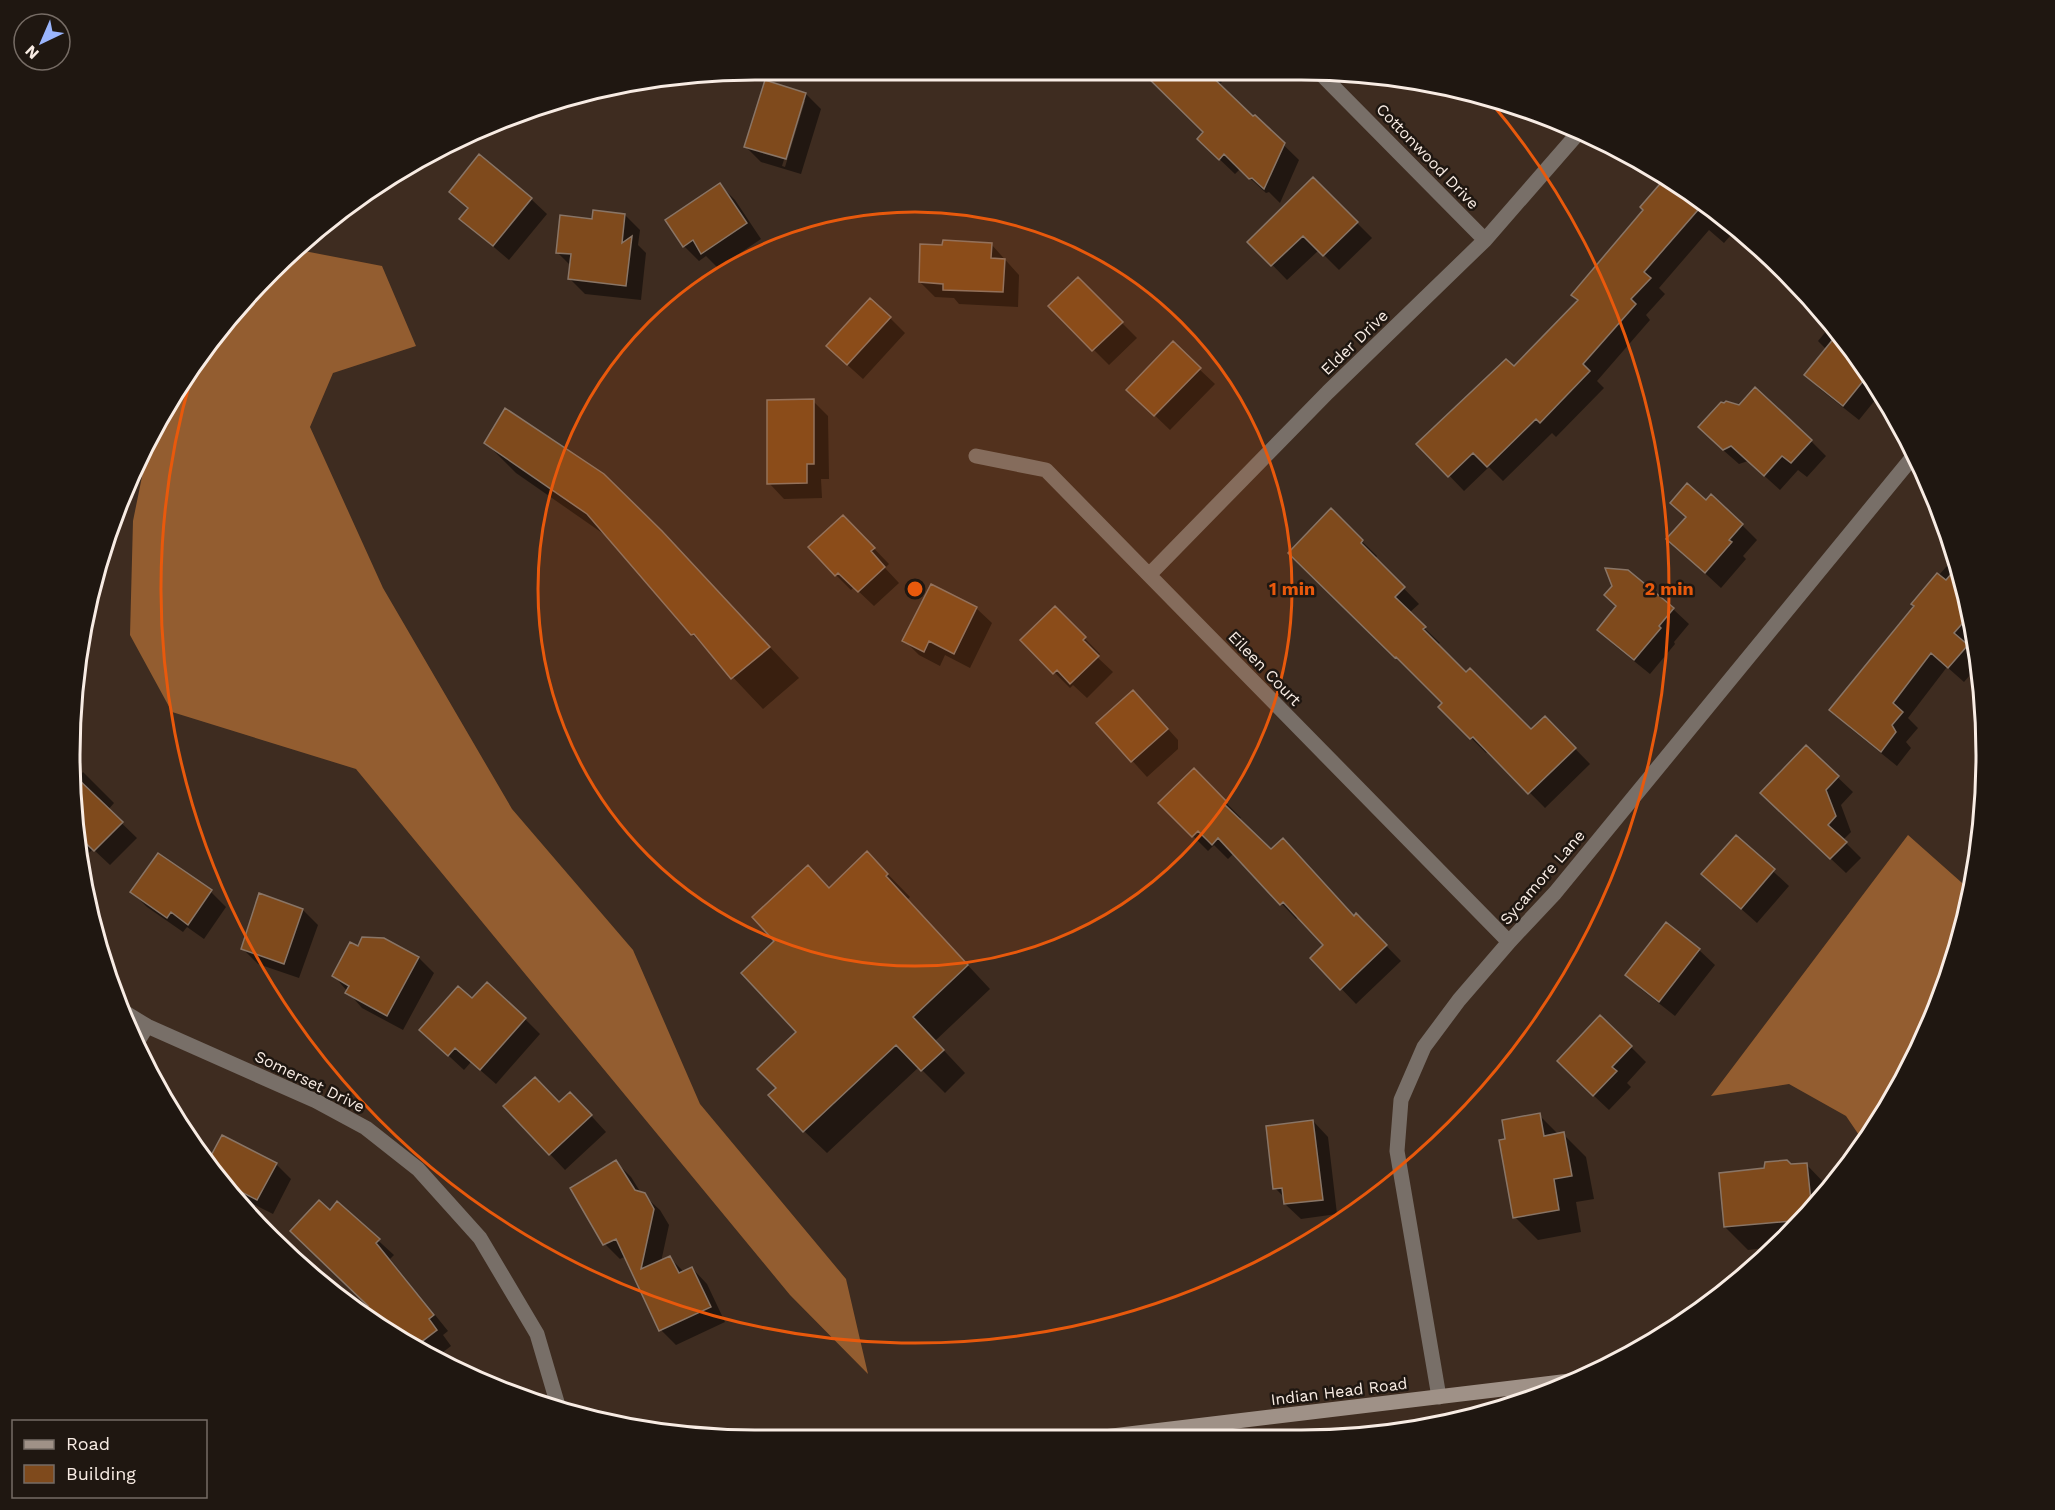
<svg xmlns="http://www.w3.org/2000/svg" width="2055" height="1510" viewBox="0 0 2055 1510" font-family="'Work Sans',sans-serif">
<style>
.forest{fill:#935d30}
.shadow{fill:#0007;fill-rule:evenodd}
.building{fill:#7f4a1c;stroke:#897566;stroke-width:1.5}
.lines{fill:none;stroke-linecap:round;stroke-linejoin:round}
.street{stroke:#786f68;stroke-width:15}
.secondary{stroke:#9f9187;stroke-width:15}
.ring{fill:none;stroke:#e8590c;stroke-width:3}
.labels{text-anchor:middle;stroke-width:5;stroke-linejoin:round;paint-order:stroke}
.street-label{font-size:16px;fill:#f8ece4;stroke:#1f1711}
.rim{fill:none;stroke:#f8ece4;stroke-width:3}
.centre{fill:#e8590c;stroke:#1f1711;stroke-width:3}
.ring-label{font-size:18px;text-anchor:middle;font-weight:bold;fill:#e8590c;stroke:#1f1711;stroke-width:5;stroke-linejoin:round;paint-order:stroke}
</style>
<rect width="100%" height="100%" fill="#3e2c20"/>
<path class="forest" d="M299 250 382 266 416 346 333 373 310 427 383 588 512 809 633 950 700 1104 846 1279 868 1374 790 1295 356 769 172 712 130 635 133 521 150 437 238 305Z
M1908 835 1970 890 1950 975 1894 1098 1863 1141 1846 1116 1789 1084 1711 1096Z"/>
<path class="shadow" d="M1146 69H1209L1222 82 1219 85 1253 118 1255 117 1299 160 1280 203 1269 192 1266 193 1240 169 1235 174 1214 154 1205 132Z
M806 94 821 109 801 174 761 162 746 147ZM802 101H805L785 167 782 166Z
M479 156 531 199 547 214 509 260 461 219 469 209 451 192Z
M1668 177 1681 184 1737 228 1724 243 1709 230 1659 288 1665 294 1646 315 1650 320 1597 381 1604 388 1556 437 1552 433 1503 481 1489 467 1464 491 1419 444 1514 368 1579 301 1645 210 1642 207Z
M1313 179 1372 238 1339 270 1319 250 1287 280 1250 242Z
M720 185 735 200 761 239 718 268 706 256 699 261 684 246Z
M625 215 640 230 638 245 646 253 641 300 585 294 569 278 571 266 557 252 593 221Z
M991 244 1019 275 1018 307 959 304 954 298 935 297 920 282 944 246Z
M1078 279 1137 338 1109 365 1050 306Z
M890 318 905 333 863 379 843 361Z
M1832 324 1844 337 1880 394 1859 420 1821 390 1806 375 1827 350 1818 341Z
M1199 369 1215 384 1170 430 1144 405Z
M813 401 828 416 829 479H821L822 498 784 499 769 483Z
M1811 441 1826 456 1807 477 1798 470 1780 490 1748 461 1739 464 1715 443Z
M486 443 661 532 799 678 763 709 692 634 608 537 516 473Z
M1707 502 1742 525 1757 540 1743 556 1746 559 1721 588 1668 539 1687 518Z
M1331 511 1377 556 1375 559 1419 604 1409 613 1440 643 1437 645 1466 674 1531 732 1545 718 1590 764 1545 808 1489 751 1486 753 1440 707 1444 704Z
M858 532 889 564 885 568 899 583 874 606 854 587 851 590 836 575Z
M1955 557 1963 577 1973 643 1969 648 1975 654 1977 667 1964 682 1947 667 1908 718 1918 728 1906 742 1911 748 1897 766 1851 729 1835 713 1916 607 1913 604Z
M1627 571 1673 609 1689 624 1674 642 1675 644 1650 674 1614 645 1599 629 1617 607Z
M976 608 992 623 970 668 945 655 940 666 919 655 904 640Z
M1055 608 1100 654 1097 657 1113 672 1087 698 1073 685 1070 688 1022 640Z
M1148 707 1178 740V749L1147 777 1098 723Z
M1806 747 1853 792 1841 805 1851 832 1843 840 1861 858 1846 873 1777 808Z
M1194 770 1241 818 1238 820 1271 851 1355 917 1356 915 1401 961 1356 1004 1312 958 1325 945 1299 917 1296 919 1234 853 1228 859 1214 845 1208 851 1160 803Z
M83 772 114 803 108 810 137 838 110 865 93 849 89 853 75 839V781Z
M1736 837 1789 886 1757 923 1719 889Z
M867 853 910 897 907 900 990 989 935 1041 965 1073 945 1093 919 1067 827 1153 804 1131 778 1088 799 1032 830 889Z
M158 855 211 892 226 907 204 939 187 927 183 932 147 907 132 892Z
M303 910 318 925 299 978 258 964 243 949Z
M1667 924 1699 950 1715 965 1675 1016 1642 990 1627 975Z
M383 939 419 958 434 973 403 1030 362 1008 334 976 359 948Z
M472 1000 525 1019 540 1034 496 1084 471 1062 464 1070 437 1045Z
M1631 1047 1646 1062 1627 1083 1631 1087 1609 1110 1574 1077Z
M559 1104 585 1109 606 1132 565 1170 505 1106Z
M1539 1115 1559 1135 1563 1134 1586 1157 1594 1199 1576 1202 1581 1232 1538 1240 1515 1217 1507 1140Z
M1313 1121 1328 1137 1337 1214 1301 1219 1285 1204V1198L1275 1188Z
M616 1162 631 1177 641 1193 660 1210 669 1225 661 1262 670 1258 684 1272 692 1268 707 1284 725 1322 676 1345 661 1330 626 1256 620 1259 605 1244Z
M276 1164 291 1179 273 1214 229 1192 207 1166Z
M1806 1164 1829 1188 1816 1207 1773 1247 1748 1250 1725 1227 1791 1166Z
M337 1203 394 1255 390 1259 448 1331 443 1335 451 1346 434 1359 412 1349 362 1313 370 1307 330 1212Z"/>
<path class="building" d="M1139 69H1204L1253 116 1255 115 1285 143 1264 189 1252 178 1249 179 1224 154 1219 160 1197 139 1203 132Z
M765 80 806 93 786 159 744 147Z
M479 154 532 198 493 246 459 219 468 208 449 192Z
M1313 177 1358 222 1323 256 1303 236 1271 266 1247 242Z
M1666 177 1681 184 1704 203 1644 272 1651 278 1631 299 1636 304 1583 364 1590 371 1540 423 1536 419 1487 467 1473 453 1448 477 1416 444 1506 359 1514 366 1578 300 1571 295 1643 210 1640 207Z
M720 183 747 223 701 254 693 240 683 247 665 220Z
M593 210 625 214 622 243 632 236 626 286 568 279 571 254 556 253 560 215 592 219Z
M943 240 992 243 991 258 1005 259 1003 292 943 290V284L919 282 920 244 942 245Z
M1078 277 1123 322 1092 351 1048 306Z
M870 298 891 317 847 365 826 346Z
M1839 332 1868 375 1843 406 1804 375Z
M1173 341 1201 368 1154 416 1126 390Z
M1755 387 1812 440 1791 463 1782 456 1764 476 1731 446 1723 450 1698 427 1721 402 1724 403 1726 401 1739 405Z
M814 399V464H807V483L767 484V400Z
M505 408 604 474 662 531 770 647 731 679 694 634 691 635 587 514 484 443Z
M1687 483 1706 500 1711 494 1743 524 1729 540 1732 542 1705 573 1666 539 1686 517 1670 503Z
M1331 508 1363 540 1361 543 1405 587 1395 597 1426 627 1423 629 1466 672 1470 668 1531 729 1545 716 1576 748 1528 794 1473 737 1470 739 1438 707 1442 703 1396 657 1395 658 1288 553Z
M843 515 875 548 871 551 885 567 858 592 838 573 835 576 808 547Z
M1958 566 1963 577 1969 616 1954 633 1968 645 1948 668 1931 653 1893 703 1903 712 1892 725 1896 732 1881 752 1829 710 1914 606 1911 604 1937 573 1946 580Z
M1605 568 1628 570 1674 608 1659 626 1661 628 1634 660 1597 630 1616 606 1604 595 1612 586Z
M931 584 977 607 954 654 929 641 924 652 902 641Z
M1055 606 1086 637 1083 640 1099 656 1070 684 1057 670 1053 674 1020 640Z
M1133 690 1168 729 1131 762 1096 723Z
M1806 745 1839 776 1826 790 1836 816 1828 825 1847 842 1830 859 1760 793Z
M1194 768 1227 802 1224 804 1271 849 1283 838 1354 916 1356 913 1387 945 1340 990 1310 958 1323 945 1283 902 1280 905 1218 838 1212 845 1198 831 1192 837 1158 803Z
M75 776 123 822 94 851 75 833Z
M1736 835 1775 869 1741 909 1701 874Z
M867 851 888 874 886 876 968 965 913 1017 944 1050 921 1071 896 1045 803 1132 768 1095 776 1088 757 1069 796 1032 741 973 774 941 752 917 808 865 829 888Z
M158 853 212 890 188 925 171 912 167 918 130 892Z
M259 893 303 909 284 964 241 949Z
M1666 922 1700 949 1659 1002 1625 975Z
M362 937 384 938 419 957 387 1016 345 993 349 986 332 976 350 942 358 946Z
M487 982 526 1018 480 1070 455 1048 448 1056 419 1030 458 986 472 998Z
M1600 1015 1632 1046 1612 1067 1617 1071 1593 1096 1557 1061Z
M535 1077 559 1102 570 1092 592 1115 549 1155 503 1106Z
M1540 1113 1544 1136 1564 1132 1572 1176 1554 1179 1559 1210 1513 1218 1499 1140 1505 1139 1502 1120Z
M1313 1120 1323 1200 1284 1204 1282 1188 1273 1189 1266 1126Z
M222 1135 277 1163 257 1200 218 1180 206 1165Z
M616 1160 635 1190 645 1193 654 1209 641 1269 670 1256 679 1273 692 1267 711 1307 659 1331 616 1239 603 1245 570 1188Z
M1787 1160 1791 1164 1807 1163 1812 1211 1802 1220 1724 1227 1719 1173 1764 1168 1765 1162Z
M319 1200 330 1210 337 1201 380 1239 376 1243 434 1315 429 1319 437 1330 412 1349 360 1312 368 1306 290 1231Z"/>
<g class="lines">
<path class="street" d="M1319 72 1485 240
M976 456 1046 470 1509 942
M1149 575 1328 392 1485 240 1580 131
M119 1009 147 1026 316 1101 366 1128 418 1169 480 1238 537 1334 559 1409
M136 1044 147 1026
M1439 1397 1397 1151 1401 1100 1424 1047 1459 1000 1509 942 1555 893 1916 453"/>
<path class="secondary" d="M1104 1437 1578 1380"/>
</g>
<circle cx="915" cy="589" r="377" fill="#e8590c" fill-opacity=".12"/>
<g class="ring">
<circle cx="915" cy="589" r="377"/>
<path d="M1488 99A754 754 0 1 1 192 375"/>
</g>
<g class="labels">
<g class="street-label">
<text transform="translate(1428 156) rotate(46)" y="6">Cottonwood Drive</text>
<text transform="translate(1354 342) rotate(-44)" y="6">Elder Drive</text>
<text transform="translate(1265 668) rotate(46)" y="6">Eileen Court</text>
<text transform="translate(1542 877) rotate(-49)" y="6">Sycamore Lane</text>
<text transform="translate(310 1081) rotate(26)" y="6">Somerset Drive</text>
<text transform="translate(1339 1391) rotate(-7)" y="6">Indian Head Road</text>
</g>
</g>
<path d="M0 0H2055V1510H0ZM755 80H1301A675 675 0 0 1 1976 755V755A675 675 0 0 1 1301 1430H755A675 675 0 0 1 80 755V755A675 675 0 0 1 755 80Z" fill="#1f1711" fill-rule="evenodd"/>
<path class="rim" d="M755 80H1301A675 675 0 0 1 1976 755V755A675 675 0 0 1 1301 1430H755A675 675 0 0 1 80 755V755A675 675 0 0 1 755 80Z"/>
<circle cx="915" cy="589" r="9" class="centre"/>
<g class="ring-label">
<text x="1292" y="595">1 min</text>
<text x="1669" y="595">2 min</text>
</g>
<rect x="12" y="1420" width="195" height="78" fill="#1f1711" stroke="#766c65" stroke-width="1.5"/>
<rect x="24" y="1440" width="30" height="9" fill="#9f9187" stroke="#766c65" stroke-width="1.5"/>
<text x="66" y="1450" font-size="18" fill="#f8ece4">Road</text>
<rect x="24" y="1465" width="30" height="18" fill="#7f4a1c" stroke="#766c65" stroke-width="1.5"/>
<text x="66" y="1480" font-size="18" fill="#f8ece4">Building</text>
<g transform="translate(42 42) rotate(224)"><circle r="28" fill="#1f1711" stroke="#766c65" stroke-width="1.5"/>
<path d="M0-4.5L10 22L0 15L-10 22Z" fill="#9ab5fd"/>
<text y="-9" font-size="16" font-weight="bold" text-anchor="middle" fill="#f8ece4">N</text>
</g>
</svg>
